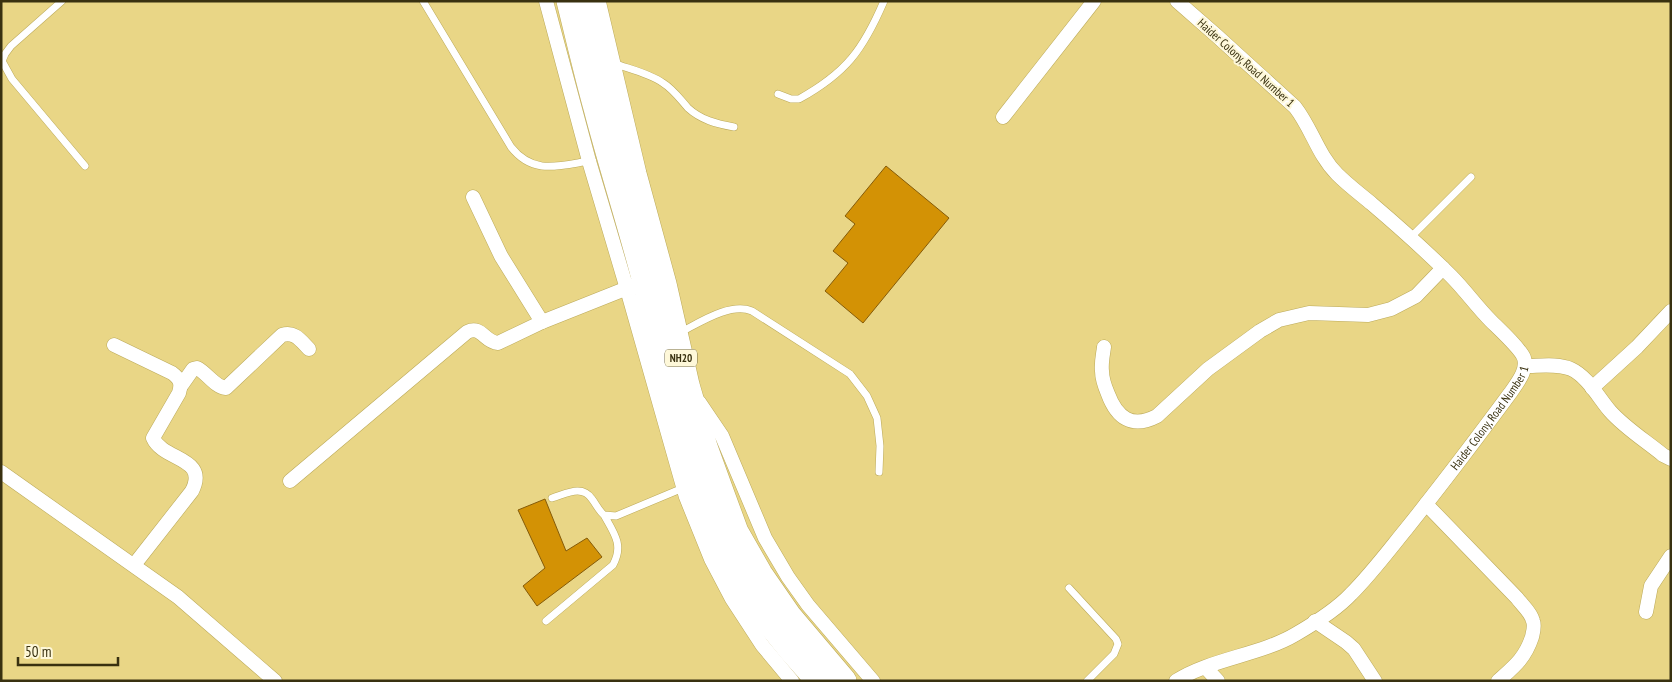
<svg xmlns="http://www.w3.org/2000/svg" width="1672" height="682" viewBox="0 0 1672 682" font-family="'PT Sans Narrow',sans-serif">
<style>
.building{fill:#d39205;stroke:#855b09}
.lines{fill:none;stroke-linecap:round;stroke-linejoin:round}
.lane-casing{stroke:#bcaa5a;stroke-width:8}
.street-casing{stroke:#bcaa5a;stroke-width:15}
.highway-casing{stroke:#bcaa5a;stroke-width:26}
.lane{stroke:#fff;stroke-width:7}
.street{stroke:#fff;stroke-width:14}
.highway{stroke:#fff;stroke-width:25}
.labels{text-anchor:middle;stroke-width:4;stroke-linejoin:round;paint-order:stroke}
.shield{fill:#fef8d9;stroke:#746d4c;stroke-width:1}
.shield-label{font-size:11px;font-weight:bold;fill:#393110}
.street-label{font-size:12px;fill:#393110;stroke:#fef8d9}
</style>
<rect width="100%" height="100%" fill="#e9d686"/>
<path class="building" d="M886 166 949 218 863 323 825 291 848 263 833 251 855 224 845 216Z
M545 499 566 551 587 538 602 557 537 606 523 586 545 568 518 510Z"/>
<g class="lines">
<defs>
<path id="lane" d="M62 1 11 46 5 54 2 61 12 79 85 166
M423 1 511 147C533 175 558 166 589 161
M613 63C629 69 649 73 663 83 673 89 680 99 688 108 701 120 717 124 734 127
M778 94 791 99H799C846 73 863 50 884 1
M1410 238 1471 177
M679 333C699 323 730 302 752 311L850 374 867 396 877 418 880 446 879 472
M552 498C566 494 582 484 592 499 596 504 599 511 604 515L616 516 683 488
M1069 588 1116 639 1118 644 1114 654 1087 681
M546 621 613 565C624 545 614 533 604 515"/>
<g id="street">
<path d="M546 1 589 161 627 289 686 497 711 559 732 599 762 645 792 681"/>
<path d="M1003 117 1094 1"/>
<path d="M473 197 501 256 542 322"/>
<path d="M114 345 172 373C180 379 182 383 179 393L153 438C163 461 209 457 192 491L134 565"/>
<path d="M1104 347C1103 355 1101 363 1102 371 1102 379 1105 387 1108 394 1117 418 1132 429 1157 416L1208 369 1260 331 1279 320 1309 313 1368 315 1391 309 1416 296 1443 268"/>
<path d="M1525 366C1539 366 1558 363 1571 369 1588 377 1598 397 1610 411 1625 428 1646 441 1663 455L1671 459"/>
<path d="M181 386 193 369 197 368C207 373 215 387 226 388L282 335C295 331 301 341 309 349"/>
<path d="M1592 388 1637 347 1671 311"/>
<path d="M699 402 722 436 765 538 788 577 808 605 873 681"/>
<path d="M1 472 178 597 275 681"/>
<path d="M290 481 467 332C482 325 484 342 498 343L542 322 635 285"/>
<path d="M1426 504 1517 598C1522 605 1531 612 1533 621 1535 626 1533 632 1532 637 1525 658 1515 666 1498 681"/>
<path d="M1646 612 1651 586 1671 556"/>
<path d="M1315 621 1346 642 1354 649 1375 681"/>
<path d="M1206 668 1218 681"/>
<path id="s1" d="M1176 681C1210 659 1261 655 1296 634 1315 623 1336 610 1351 594 1371 574 1389 550 1407 528 1443 483 1477 438 1511 392 1517 383 1528 370 1524 358 1521 349 1499 329 1491 321 1477 307 1465 290 1451 276 1426 251 1399 227 1372 204 1360 194 1348 185 1337 174 1318 155 1312 129 1295 107L1217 36 1177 1"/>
</g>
<path id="highway" d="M569 1C578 37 586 72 596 108 611 166 630 224 645 282 671 388 692 506 752 599 772 628 794 655 819 681
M593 1 634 174 664 284 687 385 705 447 722 494 736 532 760 574 789 616 844 681"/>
</defs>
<use href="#lane" class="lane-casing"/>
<use href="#street" class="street-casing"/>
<use href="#highway" class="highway-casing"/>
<use href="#lane" class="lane"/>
<use href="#street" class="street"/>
<use href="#highway" class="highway"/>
</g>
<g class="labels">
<rect class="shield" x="665" y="349.5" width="32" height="17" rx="4"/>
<g class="shield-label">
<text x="681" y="362">NH20</text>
</g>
<g class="street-label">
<text transform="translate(1246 63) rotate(42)" y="4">Haider Colony, Road Number 1</text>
<text dy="4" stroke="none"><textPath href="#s1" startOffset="422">Haider Colony, Road Number 1</textPath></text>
</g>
</g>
<rect width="1672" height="682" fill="none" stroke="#393110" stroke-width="5"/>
<path d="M18 657v8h100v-8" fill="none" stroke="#393110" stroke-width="2.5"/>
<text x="25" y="657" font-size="15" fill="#393110" stroke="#fef8d9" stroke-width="4" paint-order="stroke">50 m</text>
</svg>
